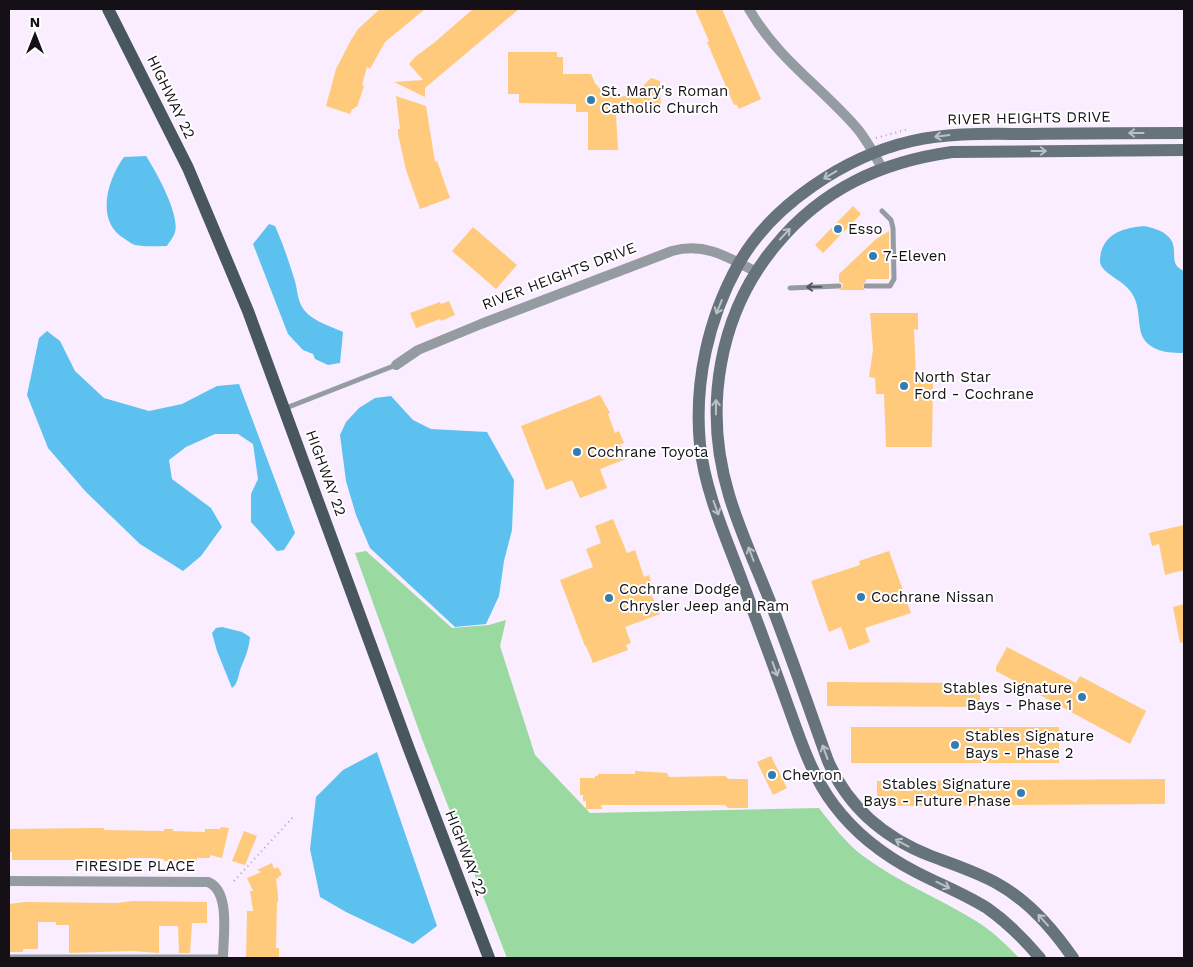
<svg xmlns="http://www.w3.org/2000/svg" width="1193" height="967" viewBox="0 0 1193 967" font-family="'Work Sans',sans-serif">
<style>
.green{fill:#9ad99f}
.water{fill:#5cc1ef}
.building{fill:#ffca7b}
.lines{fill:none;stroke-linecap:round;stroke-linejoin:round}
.path{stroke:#aca2b0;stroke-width:2;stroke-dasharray:1 4;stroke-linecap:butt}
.lane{stroke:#949ca1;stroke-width:5}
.street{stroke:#949ca1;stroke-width:10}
.secondary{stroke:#67737a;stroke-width:12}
.primary{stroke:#48565e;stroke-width:12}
.oneway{stroke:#bbc0c3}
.oneway2{stroke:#54565c}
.poi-dot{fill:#347cb0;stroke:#fff;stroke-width:2}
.labels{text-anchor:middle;stroke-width:4;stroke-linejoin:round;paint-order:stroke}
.poi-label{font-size:15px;fill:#141016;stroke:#fff;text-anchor:start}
.street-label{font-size:15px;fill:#141016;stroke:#fff}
</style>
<rect width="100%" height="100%" fill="#f9edff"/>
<path class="green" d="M366 551 452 628 489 625 506 620 500 646 535 755 590 813 819 808C832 825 846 843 863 856 898 882 939 898 976 921 992 931 1006 944 1019 958H507L422 739 355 553Z"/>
<path class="water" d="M146 156C156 171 180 215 175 232 174 237 169 242 167 246 156 246 146 247 135 245 132 244 128 241 125 239 95 222 107 180 124 157Z
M269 224 275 226C283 244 288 259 294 278 297 286 297 297 301 305 308 320 330 326 343 332L340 363 328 365 315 359 313 354 303 350 288 334 253 244Z
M1144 226C1154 228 1169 232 1173 244 1176 255 1170 265 1184 271V352L1182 353C1165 353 1143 350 1140 328 1138 316 1139 303 1131 292 1123 281 1107 275 1102 267 1099 263 1100 257 1101 252 1107 232 1125 228 1144 226Z
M47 331 60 341 75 371 104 398 149 411 182 404 217 386 239 384 295 533 284 550 277 551 251 522V494L258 479 253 444 238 434H215L186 447 169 460 172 479 211 508 222 527 201 556 183 571 140 544 86 492 48 448 27 395 39 338Z
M391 396 413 420 431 429 487 432 514 480 512 530 504 561 499 596 486 624 455 627 370 548 356 515 346 481 340 435 346 422 359 408 375 398Z
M222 627 242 632 250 637C249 648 246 656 242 665 238 673 239 683 232 688L217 651 212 633 216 628Z
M377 752 437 926 413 944 346 912 320 897 310 849 316 797 343 770Z"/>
<path class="building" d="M380 9H425L385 42 370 69 367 67 362 85 364 86 357 107H355L354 109H352L350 114 326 106 336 69 351 40 358 29Z
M473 9H519L425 88V97L394 82 423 80 409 64 415 57 435 42Z
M695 9H722L761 99 739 109 737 105H735L733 103 707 42 709 41Z
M508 52H557V57H563V74H591L595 83 601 90 617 97 626 96 637 92 651 78 660 81 661 112H635V114L616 115 618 150H588V112H576V104L519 103V94H508Z
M396 96 426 106 435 162 437 161 450 198 420 209 406 170 398 134V129H400Z
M853 206 861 214 823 253 815 245Z
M473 227 517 265 496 289 452 251Z
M889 231V279H866V282L862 286 865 290H839L843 286 842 283 839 282V274L876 239Z
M449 301 455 315 441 321 440 319 416 328 410 313 440 302 441 304Z
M870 313H918V330L914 329 916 376 933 377 932 447H886L884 394H876L875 378 869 377 873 350Z
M600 395 610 413 608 414 615 433 619 431 624 443 620 444 626 459 600 469 607 488 580 498 572 480 546 490 521 426Z
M613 519 627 553 635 550 644 577 649 575 653 587 649 589 660 614 625 627 631 643 626 645 628 650 593 663 586 646H585L560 580 593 567 586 549 601 543 595 526Z
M1184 525V570L1165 575 1159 544 1152 546 1149 533Z
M889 551 911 613 865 628 870 642 849 650 841 627 829 632 811 581 860 565 859 561Z
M1184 604V642L1180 643 1173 607Z
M1007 647 1076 683 1080 676 1146 711 1130 744 996 671V667Z
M827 682 980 683V707L827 706Z
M851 727H1059V763H851Z
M771 756 787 788 773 795 757 762Z
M635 771 667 773 669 777 725 776 729 779H748V808H728L725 805H601L602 809H586V801H583V795H580V778H595V776H598V774H635Z
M1165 779V804L877 806V781Z
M221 827 229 828 222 858 210 855V858H197V860L164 861V859L150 858H127V860H12V852H9L10 829 93 828H104V830L164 831V829H173V831L205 832V829H220Z
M244 831 257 836 245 865 232 861Z
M272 863 274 869 278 867 282 875 278 877 279 879 276 878 278 896V902H277L276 948H279V957H246L247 911H253L250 891H253L247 878 261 872 257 870Z
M132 901 207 902V923H192L190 953H179L178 926H159V953L132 951 69 953V925H56V922H38V949H23V952H10L9 904 25 902 117 903Z"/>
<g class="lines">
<path class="path" d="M876 138 909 129
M234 881 295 815"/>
<path class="lane" d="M866 286H890L894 279 893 228 891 220 882 211
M790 288 839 286
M286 408 396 365
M9 957H223"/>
<path class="street" d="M749 9C777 58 819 85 855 126 866 138 874 154 882 168
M396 365 418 350 481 324 672 251C705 242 728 257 756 272
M9 881 208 882C231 891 223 938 223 958"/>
<path class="secondary" d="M1040 958C1024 939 1007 922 987 908 965 894 939 884 916 872 885 856 855 833 834 805 811 775 800 738 787 703 772 661 756 619 741 578 725 535 705 491 700 445 694 383 708 319 738 265 771 205 846 156 912 141 951 132 991 134 1031 134 1082 133 1133 133 1184 133
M1073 958C1053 929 1029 901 998 884 977 872 954 865 931 856 885 838 848 807 828 761 809 708 791 656 771 604 757 568 740 532 729 495 703 409 718 314 776 245 822 189 881 162 952 152L1184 150"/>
<path class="primary" d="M108 9 188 168 248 311 409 749 489 958"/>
</g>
<defs><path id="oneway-shaft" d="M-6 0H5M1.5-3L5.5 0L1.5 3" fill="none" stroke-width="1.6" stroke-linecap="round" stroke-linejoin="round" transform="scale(1.25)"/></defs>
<g class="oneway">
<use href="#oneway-shaft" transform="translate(1136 133) rotate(180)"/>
<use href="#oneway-shaft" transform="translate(942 136) rotate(173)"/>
<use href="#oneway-shaft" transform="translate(1039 151)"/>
<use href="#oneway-shaft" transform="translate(830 175) rotate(149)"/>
<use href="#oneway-shaft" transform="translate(785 234) rotate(-47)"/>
<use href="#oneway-shaft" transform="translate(719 307) rotate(112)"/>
<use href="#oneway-shaft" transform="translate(716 407) rotate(-89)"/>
<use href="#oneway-shaft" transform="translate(716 508) rotate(70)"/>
<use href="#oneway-shaft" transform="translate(751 554) rotate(-111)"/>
<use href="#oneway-shaft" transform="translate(775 669) rotate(70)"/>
<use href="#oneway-shaft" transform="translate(825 752) rotate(-110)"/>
<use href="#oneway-shaft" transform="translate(902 843) rotate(-152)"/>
<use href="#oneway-shaft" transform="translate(943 885) rotate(26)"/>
<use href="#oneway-shaft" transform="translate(1043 920) rotate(-132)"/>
</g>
<use class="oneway2" href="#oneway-shaft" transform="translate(814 287) rotate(179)"/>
<g class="poi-dot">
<circle cx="591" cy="100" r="5"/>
<circle cx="838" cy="229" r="5"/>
<circle cx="873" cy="256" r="5"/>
<circle cx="904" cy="386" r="5"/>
<circle cx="577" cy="452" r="5"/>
<circle cx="861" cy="597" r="5"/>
<circle cx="609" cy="598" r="5"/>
<circle cx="1082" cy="697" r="5"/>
<circle cx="955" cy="745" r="5"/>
<circle cx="772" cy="775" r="5"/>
<circle cx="1021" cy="793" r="5"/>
</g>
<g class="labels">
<g class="poi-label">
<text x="601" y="96">St. Mary's Roman<tspan x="601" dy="17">Catholic Church</tspan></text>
<text x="848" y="234">Esso</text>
<text x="883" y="261">7-Eleven</text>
<text x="914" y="382">North Star<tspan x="914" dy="17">Ford - Cochrane</tspan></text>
<text x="587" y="457">Cochrane Toyota</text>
<text x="619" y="594">Cochrane Dodge<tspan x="619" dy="17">Chrysler Jeep and Ram</tspan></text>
<text x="871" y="602">Cochrane Nissan</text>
<text x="1072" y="693" text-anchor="end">Stables Signature<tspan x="1072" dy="17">Bays - Phase 1</tspan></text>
<text x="965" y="741">Stables Signature<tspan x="965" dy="17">Bays - Phase 2</tspan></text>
<text x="782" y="780">Chevron</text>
<text x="1011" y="789" text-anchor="end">Stables Signature<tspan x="1011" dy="17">Bays - Future Phase</tspan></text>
</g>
<g class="street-label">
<text transform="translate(171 97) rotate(64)" y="5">HIGHWAY 22</text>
<text transform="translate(1029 118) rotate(-1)" y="5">RIVER HEIGHTS DRIVE</text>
<text transform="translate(559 276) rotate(-21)" y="5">RIVER HEIGHTS DRIVE</text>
<text transform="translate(326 473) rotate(70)" y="5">HIGHWAY 22</text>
<text transform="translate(466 853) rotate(69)" y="5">HIGHWAY 22</text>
<text x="135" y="871">FIRESIDE PLACE</text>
</g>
</g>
<rect width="1193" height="967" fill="none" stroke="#141016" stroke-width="20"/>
<g transform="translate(35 35)" stroke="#ffffff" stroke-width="4" paint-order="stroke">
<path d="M0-4L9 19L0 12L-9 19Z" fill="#141016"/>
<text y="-8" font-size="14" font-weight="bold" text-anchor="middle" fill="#141016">N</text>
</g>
</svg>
